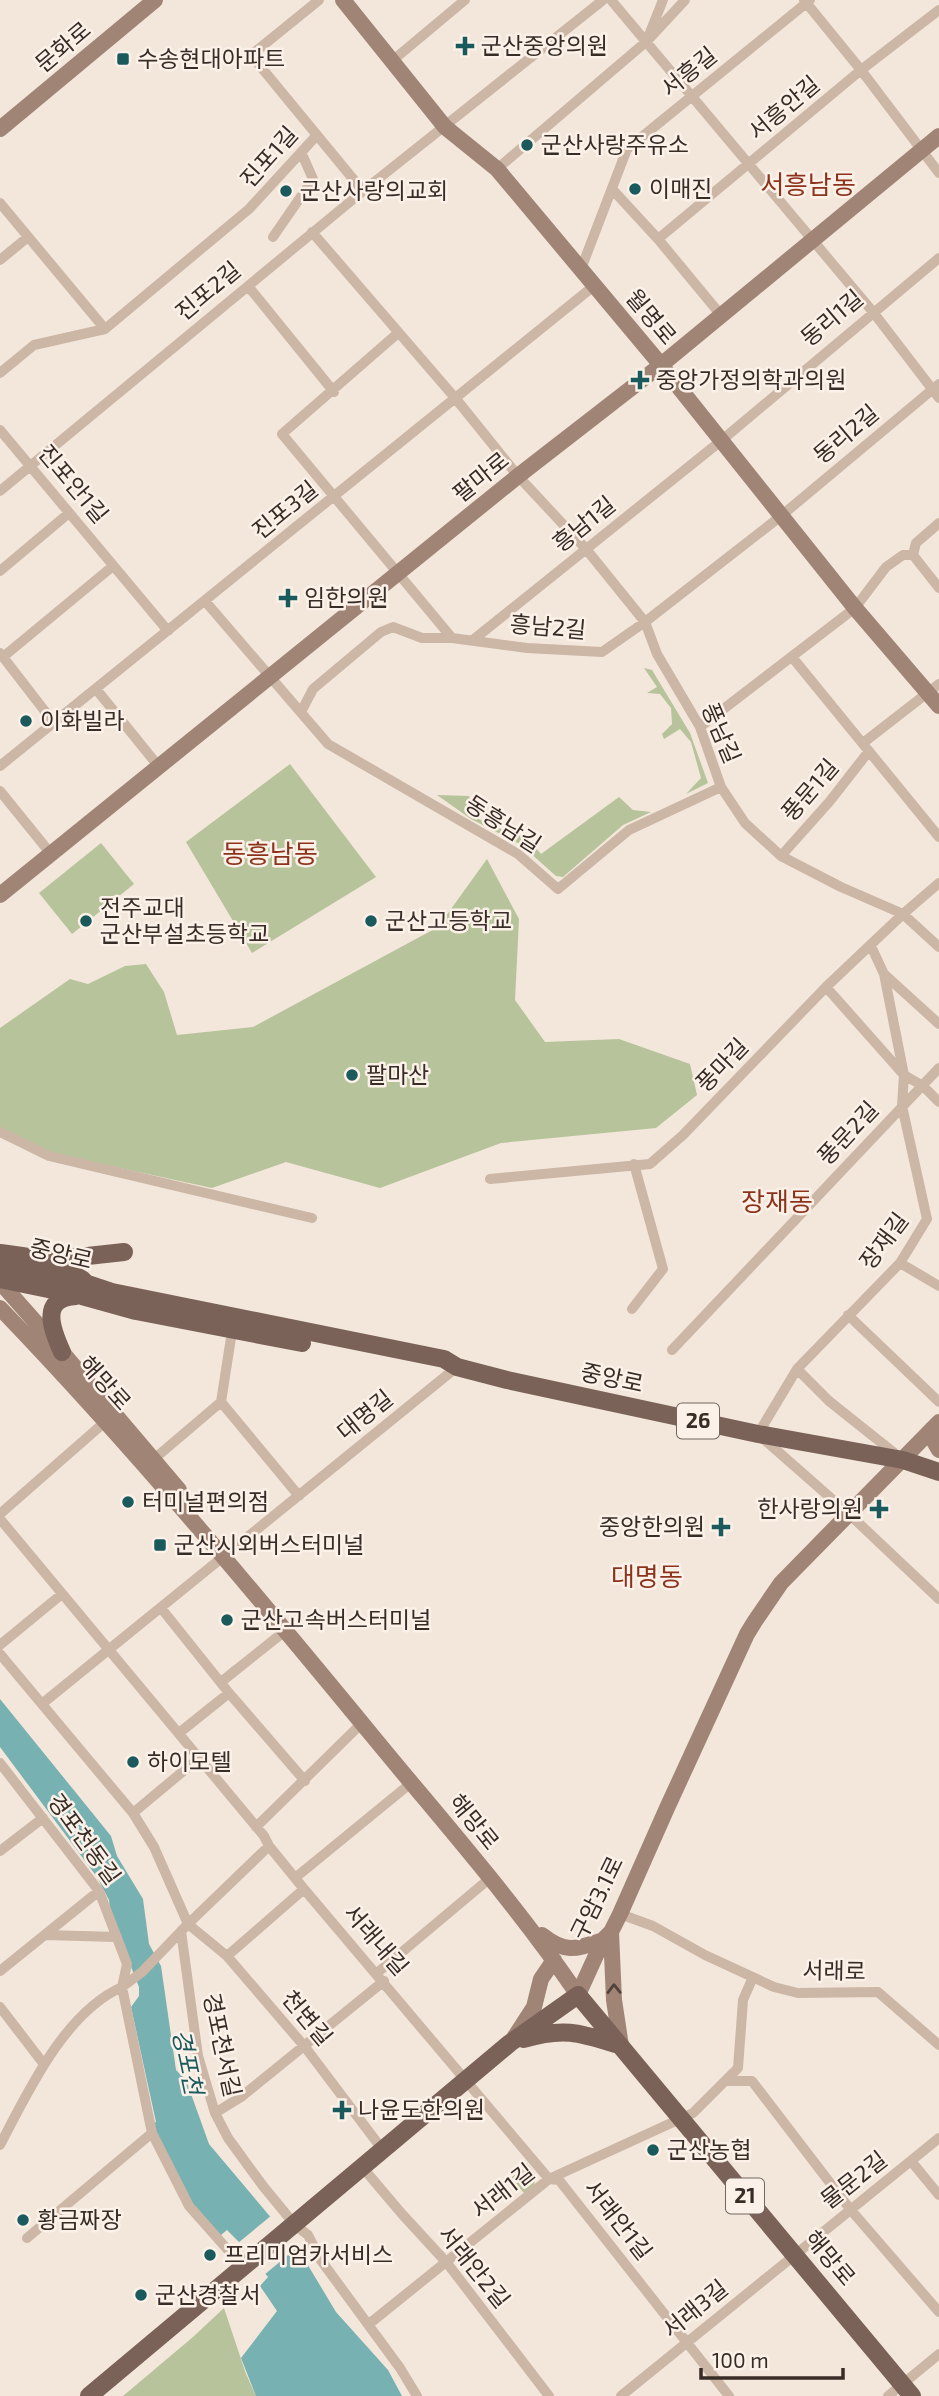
<svg xmlns="http://www.w3.org/2000/svg" width="939" height="2396" viewBox="0 0 939 2396" font-family="'Exo 2','Noto Sans KR',sans-serif">
<style>
.green{fill:#b7c39a}
.water{fill:#78b1b2}
.pier{fill:#f3e7db}
.lines{fill:none;stroke-linecap:round;stroke-linejoin:round}
.street{stroke:#ccb6a6;stroke-width:10}
.secondary{stroke:#a08577;stroke-width:16}
.primary{stroke:#7b6258;stroke-width:18}
.oneway{stroke:#52423b}
.poi-dot{fill:#1a595c;stroke:#fbf1e8;stroke-width:2.5}
.labels{text-anchor:middle;stroke-width:5;stroke-linejoin:round;paint-order:stroke}
.shield{fill:#fbf1e8;stroke:#726761;stroke-width:2}
.shield-label{font-size:21px;font-weight:bold;fill:#382c27}
.poi-label{font-size:23px;fill:#382c27;stroke:#fbf1e8;text-anchor:start}
.street-label{font-size:23px;fill:#382c27;stroke:#fbf1e8}
.water-label{font-size:24px;font-style:italic;fill:#1a595c;stroke:#fbf1e8}
.quarter-label{font-size:26px;fill:#8c331c;stroke:#fbf1e8}
</style>
<rect width="100%" height="100%" fill="#f3e7db"/>
<path class="green" d="M644 668 652 670 690 733 708 783 686 794 701 778 691 742 680 729 664 739 662 734 672 724 671 708 660 694 647 693 657 687Z
M290 764 376 877 252 953 186 842Z
M437 795 469 796 474 817 517 836 524 834 541 854 619 797 633 810 651 812 623 825 563 877 556 876 520 844 471 819Z
M101 843 134 884 72 934 39 893Z
M487 859 519 919 515 1000 545 1042 619 1039 690 1064 697 1095 656 1128 501 1143 380 1188 286 1162 212 1188 46 1152 0 1128V1028L70 979 88 984 125 966 146 964 164 992 177 1035 253 1027 438 927Z
M527 2163 536 2175 534 2186 524 2193 511 2178Z
M224 2308 246 2374 256 2396H123L193 2337Z"/>
<path class="water" d="M0 1699 111 1836 117 1856 143 1899 149 1944 161 1966 176 2070 186 2080 209 2144 300 2252 336 2312 388 2370 402 2396H256L241 2358 277 2311 260 2286 268 2277 240 2243 227 2230 221 2235 193 2206 152 2124 156 2122 131 2007 139 1996V1987L111 1916 109 1900 97 1877 0 1747Z"/>
<path class="pier" d="M272 2215 299 2246 264 2275 238 2243Z"/>
<g class="lines">
<path class="street" d="M319 0 251 55 363 191
M611 0 873 312 939 398
M804 0 861 70 939 173
M649 35 663 0
M392 61 465 0
M497 169 647 41 685 0
M612 189 658 239 720 314
M0 203 105 329
M312 232 456 399 518 476 586 549 645 622 657 654 700 727 721 787 745 823 781 856 841 887 903 914 939 947
M273 237 313 179 301 152
M658 239 861 70 939 10
M0 260 28 237
M581 269 627 149 810 0
M248 286 334 392
M398 333 282 434 452 638
M0 373 34 345 105 329 249 209 317 135
M0 430 168 631
M0 491 363 191 603 0
M913 555 916 543 939 523
M913 555 939 588
M0 571 69 513
M205 601 328 744 518 854 558 889 629 830 721 787
M473 640 722 440 939 258
M0 653 54 723
M3 657 113 566
M792 657 939 837
M96 689 159 767
M301 712 313 689 381 632 393 627 422 638H452L527 648 602 652 645 622 781 516 939 384
M700 727 855 608 886 567 903 555H913
M863 743 939 684
M0 766 595 285
M0 791 51 854
M781 856 830 801 869 751
M871 946 884 974 904 1075 902 1106 927 1219 900 1263 797 1369 758 1434 849 1514 939 1599
M884 974 939 1024
M826 987 904 1075 923 1086 939 1102
M0 1132 49 1156 312 1218
M490 1179 650 1164 683 1135 826 987 903 914 939 883
M900 1263 939 1286
M632 1309 663 1269 634 1164
M848 1315 939 1402
M672 1350 939 1068
M797 1369 829 1401 898 1456
M221 1402 299 1496
M221 1402 233 1325
M154 1459 221 1402
M0 1514 106 1421
M0 1519 264 1836 269 1846 304 1889 549 2179 559 2180 729 2396
M161 1608 229 1693 305 1781
M0 1645 62 1594
M0 1654 133 1813 154 1847 188 1924 227 1956 305 2047 382 2149
M221 1682 285 1631
M43 1703 457 1367
M179 1733 229 1693
M0 1763 99 1891 127 1964 122 1987C64 2013 28 2092 0 2145
M133 1813 199 1758
M256 1827 362 1723
M0 1851 43 1818
M295 1878 411 1783
M620 1914 653 1926 705 1955 774 1987 798 1993 878 1992 939 2045
M181 1931 198 2056 215 2113 228 2138 263 2186 295 2225 308 2235 320 2259 400 2368 417 2396
M45 1935 117 1937
M227 1956 304 1889
M0 1971 99 1891
M377 1973 489 1879
M0 2007 43 2063
M726 2081H752L850 2209 939 2312
M215 2113 241 2097 384 1981
M911 2161 939 2195
M363 2168 402 2214 447 2263 549 2396
M27 2238 152 2133
M243 2267 189 2206 152 2133 122 1987 142 1972 188 1924 269 1846
M369 2324 549 2179 693 2113 738 2068 743 2000 753 1977
M621 2396 939 2138
M888 2396 939 2354"/>
<path class="secondary" d="M343 0 445 127 497 169 661 365 855 608 939 706
M0 129 155 0
M0 895 518 476 661 365 939 136
M0 1282 62 1352 179 1490
M0 1308C132 1445 254 1592 375 1739 444 1823 517 1905 578 1995
M932 1429V1438L939 1450
M611 1932 614 2000 621 2046
M542 1935C566 1954 576 1949 603 1940
M578 1995 603 1940 611 1932 620 1914 667 1808 747 1634 755 1621 781 1583 939 1422
M512 2041 534 2007 541 1979 554 1960"/>
<path class="primary" d="M0 1253C37 1258 51 1258 83 1280
M51 1260 124 1252
M0 1266 88 1284 112 1292 444 1359 457 1367 507 1380 758 1434 903 1460 939 1472
M0 1279 82 1296 136 1311 302 1343
M62 1352C52 1330 39 1298 76 1296
M524 2039C564 2027 580 2033 619 2045
M89 2396 510 2043 578 1995 912 2396"/>
</g>
<defs><path id="oneway-chevron" d="M-2-3.5L2.5 0L-2 3.5" fill="none" stroke-width="1.6" stroke-linecap="round" stroke-linejoin="round" transform="scale(1.75)"/></defs>
<use class="oneway" href="#oneway-chevron" transform="translate(614 1989) rotate(-91)"/>
<g class="poi-dot">
<path d="M461.5 35.5h7v7h7v7h-7v7h-7v-7h-7v-7h7z"/>
<rect x="116" y="52" width="14" height="14" rx="3.5"/>
<circle cx="527" cy="145" r="7"/>
<circle cx="635" cy="189" r="7"/>
<circle cx="286" cy="191" r="7"/>
<path d="M636.5 369.5h7v7h7v7h-7v7h-7v-7h-7v-7h7z"/>
<path d="M284.5 587.5h7v7h7v7h-7v7h-7v-7h-7v-7h7z"/>
<circle cx="26" cy="721" r="7"/>
<circle cx="86" cy="921" r="7"/>
<circle cx="371" cy="921" r="7"/>
<circle cx="352" cy="1075" r="7"/>
<circle cx="128" cy="1502" r="7"/>
<path d="M875.5 1498.5h7v7h7v7h-7v7h-7v-7h-7v-7h7z"/>
<path d="M717.5 1516.5h7v7h7v7h-7v7h-7v-7h-7v-7h7z"/>
<rect x="153" y="1538" width="14" height="14" rx="3.5"/>
<circle cx="227" cy="1620" r="7"/>
<circle cx="133" cy="1762" r="7"/>
<path d="M338.5 2099.5h7v7h7v7h-7v7h-7v-7h-7v-7h7z"/>
<circle cx="653" cy="2150" r="7"/>
<circle cx="23" cy="2220" r="7"/>
<circle cx="210" cy="2255" r="7"/>
<circle cx="141" cy="2295" r="7"/>
</g>
<g class="labels">
<g class="shield">
<rect x="677" y="1403.5" width="42" height="35" rx="5"/>
<rect x="726" y="2178.5" width="38" height="35" rx="5"/>
</g>
<g class="shield-label">
<text x="698" y="1428">26</text>
<text x="745" y="2203">21</text>
</g>
<g class="poi-label">
<text x="481" y="54">군산중앙의원</text>
<text x="137" y="67">수송현대아파트</text>
<text x="541" y="153">군산사랑주유소</text>
<text x="649" y="197">이매진</text>
<text x="300" y="199">군산사랑의교회</text>
<text x="656" y="388">중앙가정의학과의원</text>
<text x="304" y="606">임한의원</text>
<text x="40" y="729">이화빌라</text>
<text x="100" y="916">전주교대<tspan x="100" dy="26">군산부설초등학교</tspan></text>
<text x="385" y="929">군산고등학교</text>
<text x="366" y="1083">팔마산</text>
<text x="142" y="1510">터미널편의점</text>
<text x="863" y="1517" text-anchor="end">한사랑의원</text>
<text x="705" y="1535" text-anchor="end">중앙한의원</text>
<text x="174" y="1553">군산시외버스터미널</text>
<text x="241" y="1628">군산고속버스터미널</text>
<text x="147" y="1770">하이모텔</text>
<text x="358" y="2118">나윤도한의원</text>
<text x="667" y="2158">군산농협</text>
<text x="37" y="2228">황금짜장</text>
<text x="224" y="2263">프리미엄카서비스</text>
<text x="155" y="2303">군산경찰서</text>
</g>
<g class="street-label">
<text transform="translate(63 47) rotate(-40)" y="8">문화로</text>
<text transform="translate(689 72) rotate(-39)" y="8">서흥길</text>
<text transform="translate(784 108) rotate(-40)" y="8">서흥안길</text>
<text transform="translate(269 157) rotate(-48)" y="8">진포1길</text>
<text transform="translate(208 291) rotate(-40)" y="8">진포2길</text>
<text transform="translate(651 317) rotate(50)" y="8">월명로</text>
<text transform="translate(832 318) rotate(-40)" y="8">동리1길</text>
<text transform="translate(846 434) rotate(-40)" y="8">동리2길</text>
<text transform="translate(481 477) rotate(-39)" y="8">팔마로</text>
<text transform="translate(73 484) rotate(50)" y="8">진포안1길</text>
<text transform="translate(285 510) rotate(-39)" y="8">진포3길</text>
<text transform="translate(584 524) rotate(-39)" y="8">흥남1길</text>
<text transform="translate(548 627) rotate(5)" y="8">흥남2길</text>
<text transform="translate(721 733) rotate(67)" y="8">풍남길</text>
<text transform="translate(810 790) rotate(-49)" y="8">풍문1길</text>
<text transform="translate(503 824) rotate(33)" y="8">동흥남길</text>
<text transform="translate(722 1065) rotate(-46)" y="8">풍마길</text>
<text transform="translate(848 1133) rotate(-47)" y="8">풍문2길</text>
<text transform="translate(884 1241) rotate(-53)" y="8">장재길</text>
<text transform="translate(61 1254) rotate(13)" y="8">중앙로</text>
<text transform="translate(612 1378) rotate(12)" y="8">중앙로</text>
<text transform="translate(105 1383) rotate(48)" y="8">해망로</text>
<text transform="translate(365 1415) rotate(-39)" y="8">대명길</text>
<text transform="translate(474 1822) rotate(51)" y="8">해망로</text>
<text transform="translate(84 1839) rotate(54)" y="8">경포천동길</text>
<text transform="translate(597 1898) rotate(-64)" y="8">구암3.1로</text>
<text transform="translate(376 1940) rotate(49)" y="8">서래내길</text>
<text transform="translate(834 1971) rotate(1)" y="8">서래로</text>
<text transform="translate(307 2018) rotate(50)" y="8">천변길</text>
<text transform="translate(222 2045) rotate(78)" y="8">경포천서길</text>
<text transform="translate(854 2180) rotate(-38)" y="8">물문2길</text>
<text transform="translate(503 2191) rotate(-38)" y="8">서래1길</text>
<text transform="translate(618 2220) rotate(52)" y="8">서래안1길</text>
<text transform="translate(830 2258) rotate(50)" y="8">해망로</text>
<text transform="translate(474 2267) rotate(51)" y="8">서래안2길</text>
<text transform="translate(695 2309) rotate(-39)" y="8">서래3길</text>
</g>
<g class="water-label">
<text transform="translate(187 2062) rotate(78)" y="8">경포천</text>
</g>
<g class="quarter-label">
<text x="808" y="194">서흥남동</text>
<text x="270" y="863">동흥남동</text>
<text x="777" y="1211">장재동</text>
<text x="647" y="1586">대명동</text>
</g>
</g>
<path d="M701 2368v10h142v-10" fill="none" stroke="#382c27" stroke-width="3.5"/>
<text x="712" y="2368" font-size="21" fill="#382c27" stroke="#fbf1e8" stroke-width="5" paint-order="stroke">100 m</text>
</svg>
